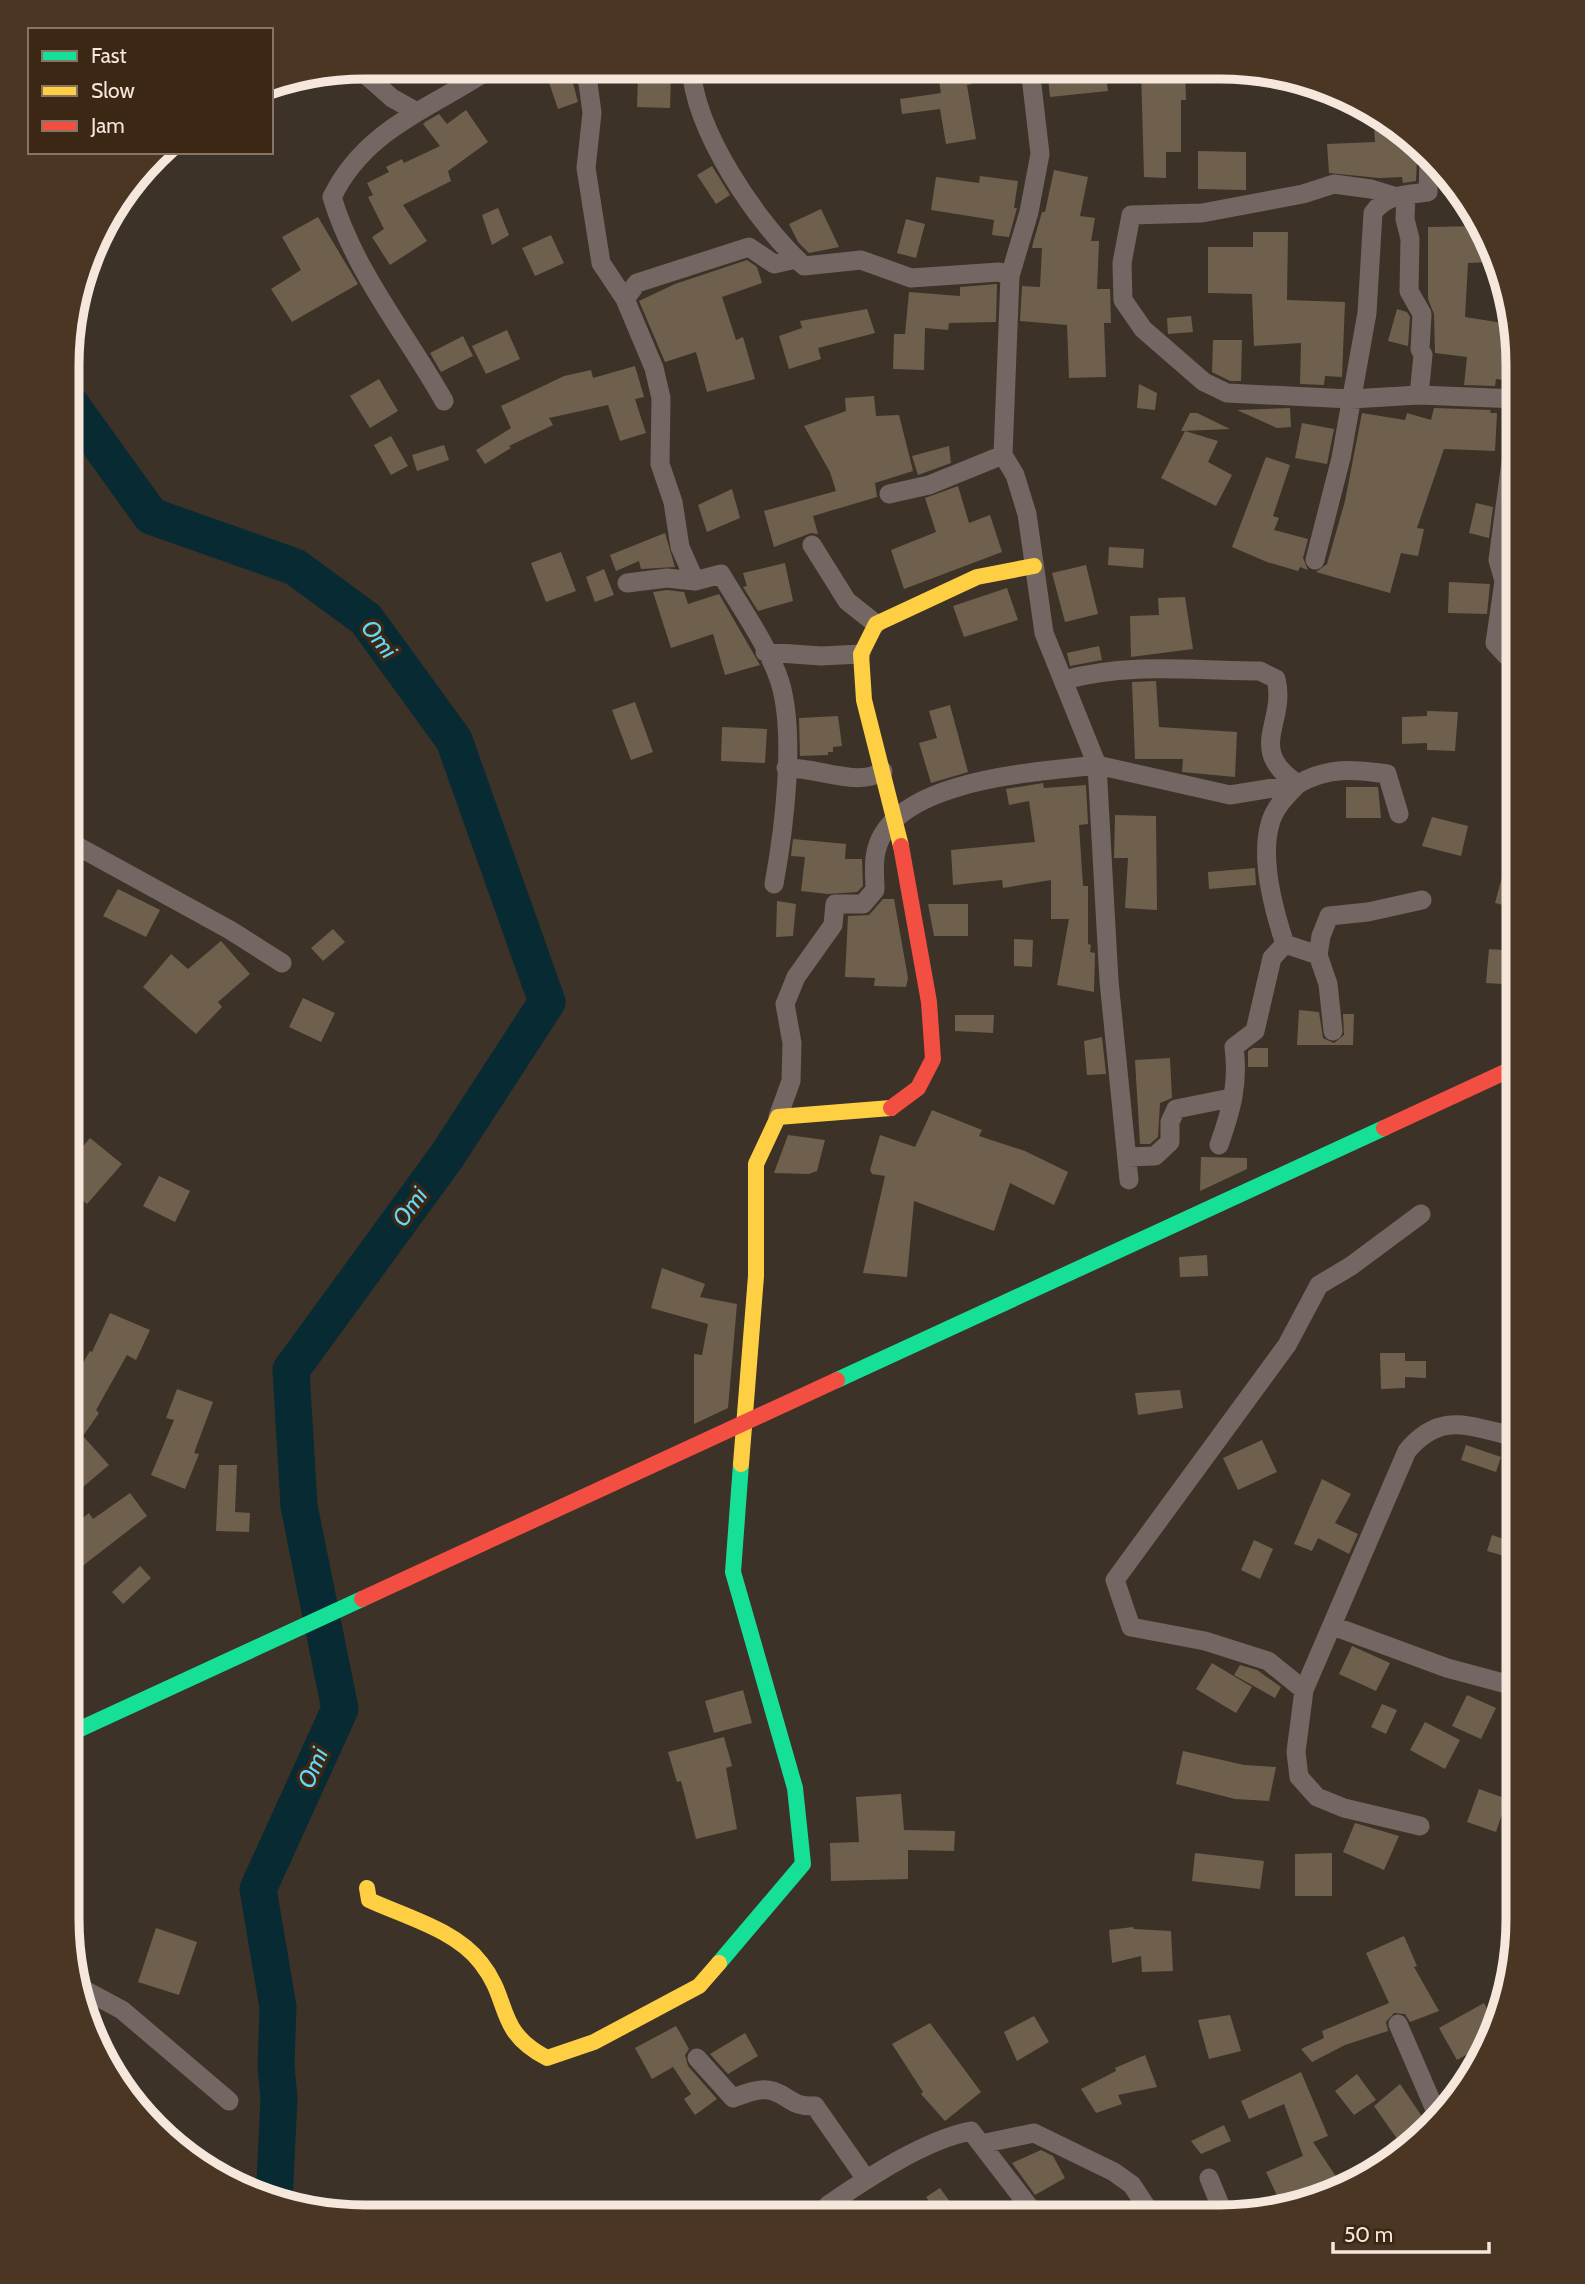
<svg xmlns="http://www.w3.org/2000/svg" width="1585" height="2284" viewBox="0 0 1585 2284" font-family="Cabin,sans-serif">
<style>
.lines{fill:none;stroke-linecap:round;stroke-linejoin:round}
.river{stroke:#082a32;stroke-width:37}
.building{fill:#6e604c}
.street{stroke:#746763;stroke-width:19}
.fast{stroke:#16e098;stroke-width:16}
.slow{stroke:#ffcf43;stroke-width:16}
.jam{stroke:#f24e42;stroke-width:16}
.labels{text-anchor:middle;stroke-width:7;stroke-linejoin:round;paint-order:stroke}
.water-label{font-size:24px;font-style:italic;fill:#64d8f9;stroke:#3c2714}
.rim{fill:none;stroke:#f6e7dc;stroke-width:9}
</style>
<rect width="100%" height="100%" fill="#3d3227"/>
<g class="lines">
<path class="river" d="M69 402 151 516 295 567 366 619 454 740 547 1002 447 1156 291 1370 299 1506 340 1709 258 1889 278 2007 276 2066 279 2099 274 2201"/>
</g>
<path class="building" d="M937 68H969L972 84 967 85 976 139 946 144 940 109 902 114 900 99 941 93Z
M1047 68 1105 69 1108 91 1050 97Z
M1141 69H1185L1186 100H1181V152H1166V178L1144 177Z
M545 71 570 72 578 102 558 109Z
M638 75 671 76 670 108 637 107Z
M466 110 488 142 448 171 451 181 403 205 427 241 390 265 372 237 384 229 368 197 373 195 367 183 389 172 386 167 402 159 404 163 440 146 423 124 425 122 439 114 447 124Z
M1373 111 1402 128 1421 152 1417 160 1416 181 1403 183 1402 177 1379 178 1329 173 1327 144 1375 142Z
M1198 151 1246 152V190L1198 189Z
M712 166 730 195 716 204 697 175Z
M1054 170 1088 177 1080 216 1095 218 1091 241H1099L1097 289H1110L1111 323H1104L1106 377 1069 378 1067 325 1020 321 1022 286 1040 287 1042 248H1032L1033 243 1042 212H1045Z
M980 176 1018 181 1014 208H1017L1009 237 992 235 994 220 931 210 936 177 979 183Z
M498 208 509 235 492 245 482 215Z
M821 209 839 247 809 253 798 242 789 224Z
M318 217 358 284 292 322 271 289 301 270 282 237Z
M906 219 925 224 916 258 897 253Z
M1482 226 1488 233 1495 262 1468 263 1465 317 1509 324 1517 356 1513 381 1496 379 1495 386 1464 385 1467 357 1435 353 1434 314 1428 299V227Z
M1253 232H1288L1287 300 1345 302 1342 377 1325 376 1324 385 1300 384 1301 343 1254 346 1252 294 1208 293V247H1253Z
M551 235 564 263 535 276 522 248Z
M747 260 757 267 762 283 722 297 736 340 743 337 755 379 707 392 696 352 665 362 639 301 675 284Z
M997 284 996 322 949 323 948 330 925 328 924 370 893 369 894 334H905L909 292 960 296V287Z
M867 309 875 333 818 348 821 359 789 369 779 336 802 328 800 321Z
M1397 309 1407 312 1410 317 1408 346 1388 341Z
M1191 316 1193 332 1168 334 1167 318Z
M507 330 520 359 486 374 472 346Z
M463 336 473 356 441 372 430 353Z
M1213 340H1242L1241 381H1230L1212 372Z
M635 366 644 397 635 399 646 433 620 441 608 405 549 418 553 425 509 446 511 448 485 464 476 450 511 428 501 406 564 376 591 370 593 378Z
M379 379 398 411 370 428 350 396Z
M1139 384 1157 393 1155 410 1137 408Z
M874 396 876 416 899 415 913 471 875 483 877 497 813 516 818 534 811 533 774 547 764 511 836 491 830 472 804 426 846 411 845 398Z
M1290 408 1291 427 1277 428 1237 410Z
M1434 408 1491 410 1490 413H1497L1495 451 1444 449 1417 528 1424 529 1418 556 1401 553 1390 593 1316 572 1327 564 1345 501 1362 413 1405 420 1407 413 1431 420Z
M1190 413H1197L1230 429 1181 431Z
M1302 423 1334 429 1327 464 1295 458Z
M1185 431 1218 441 1208 462 1232 475 1216 506 1161 478Z
M391 436 408 466 391 475 374 445Z
M444 445 449 460 417 471 412 455Z
M949 446 951 463 918 475 912 456Z
M1266 457 1290 465 1273 516 1279 518 1274 530 1308 539 1303 558 1308 570 1300 567 1298 571 1267 562 1232 547Z
M958 486 969 523 990 515 1002 552 904 589 891 550 936 532 925 498Z
M732 489 740 518 707 532 698 505Z
M1476 503 1493 507 1489 538 1469 533Z
M665 533 675 567 641 569 639 561 616 571 610 555Z
M1109 547 1144 549 1143 568 1108 565Z
M561 552 576 591 546 602 531 563Z
M785 563 793 601 758 611 743 587 747 586 743 573Z
M1086 565 1098 614 1065 622 1052 573Z
M604 569 614 595 595 602 586 577Z
M1449 582 1490 584 1487 614 1448 613Z
M1007 588 1018 620 964 637 953 606Z
M667 590 684 592 688 604 719 594 760 665 725 675 713 634 671 648 653 592Z
M1185 597 1193 649 1131 657 1130 616 1159 615 1158 598Z
M1099 646 1102 660 1070 666 1067 653Z
M1156 681 1159 727 1237 732 1235 777 1182 772 1183 759H1135L1132 682Z
M635 702 653 752 631 760 612 710Z
M950 705 968 772 931 783 919 743 937 738 929 711Z
M1427 711 1458 712 1455 751 1427 750V743L1402 744V717L1427 716Z
M838 716 842 746 833 747V752H828V755L800 756 799 718Z
M722 727 767 729 765 763 721 761Z
M1043 783 1044 788 1086 785 1088 824 1079 825 1083 886H1088V944L1091 945 1090 952 1095 953 1094 992 1057 985 1069 919H1051V880L1003 888 1002 880 953 885 951 850 1035 842 1029 801 1009 805 1006 789Z
M1346 787H1378L1381 818H1346Z
M1115 815 1156 816 1157 910 1125 908 1128 858H1114Z
M1432 817 1468 826 1461 856 1422 846Z
M793 839 846 844 845 859H862L863 886 857 892 828 894 801 891 805 857 791 856Z
M1505 866 1518 869V909L1495 903Z
M1255 868 1256 885 1209 889 1208 872Z
M118 889 160 910 146 937 103 916Z
M883 899H894L908 978 906 987 874 986 875 978 845 977 848 916 869 915Z
M777 901 796 904 793 936 776 937Z
M928 904H968V936H934Z
M333 929 345 942 323 961 311 948Z
M1014 939 1033 940 1032 967 1014 966Z
M221 941 250 974 218 1002 222 1007 196 1034 143 987 171 954 188 969Z
M1489 949 1518 951V985L1486 983Z
M303 998 335 1013 321 1042 289 1027Z
M1299 1010 1319 1012 1323 1038 1334 1043 1344 1035 1343 1014H1354L1353 1045H1297Z
M955 1015H994L993 1033 955 1031Z
M1102 1037 1106 1074 1087 1075 1084 1041Z
M1253 1048H1268V1067H1248V1051Z
M1170 1058 1172 1098 1160 1103 1158 1137 1150 1144H1140L1135 1060Z
M932 1110 982 1130 979 1136 1025 1151 1068 1172 1054 1205 1010 1183 994 1231 914 1201 907 1277 863 1273 885 1176 872 1174 870 1170 880 1135 915 1147Z
M788 1135 825 1140 817 1171 809 1174 774 1173Z
M90 1138 122 1164 87 1204 68 1188V1164Z
M1201 1157 1247 1158V1169L1200 1191Z
M159 1176 190 1191 175 1222 143 1206Z
M1207 1255 1208 1276 1180 1277 1179 1257Z
M662 1268 705 1284 700 1297 737 1304 728 1408 694 1424V1354L702 1355 708 1324 651 1308Z
M110 1313 150 1330 136 1360 127 1355 96 1410 99 1413 83 1436 109 1465 77 1492 67 1481V1390L90 1351 92 1352Z
M1380 1353H1405V1361H1426V1378L1405 1377V1388L1381 1389Z
M177 1389 213 1402 194 1453 199 1454 185 1489 151 1475 174 1420 166 1418Z
M1180 1390 1183 1408 1138 1415 1135 1393Z
M1262 1440 1277 1472 1238 1490 1223 1458Z
M1466 1445 1501 1457 1496 1472 1461 1460Z
M219 1465H237L235 1512 250 1513 249 1532 216 1531Z
M1322 1479 1351 1494 1335 1523 1358 1534 1349 1554 1318 1538 1312 1551 1294 1544Z
M130 1493 147 1516 67 1578V1530L89 1513 93 1519Z
M1492 1535 1518 1544V1560L1487 1551Z
M1254 1540 1273 1549 1260 1579 1241 1570Z
M140 1566 151 1578 123 1604 112 1592Z
M1352 1646 1390 1663 1376 1691 1339 1674Z
M1212 1663 1252 1687 1236 1713 1196 1689Z
M1240 1665 1257 1670 1281 1687 1275 1698 1234 1675Z
M743 1690 752 1723 714 1733 705 1701Z
M1467 1695 1496 1708 1481 1739 1452 1726Z
M1382 1704 1397 1710 1386 1734 1371 1727Z
M1425 1722 1460 1740 1445 1769 1410 1750Z
M724 1737 732 1766 726 1768 737 1829 696 1839 681 1781 677 1782 668 1752Z
M1183 1751 1244 1765 1276 1767 1269 1801 1235 1799 1176 1784Z
M1479 1789 1507 1799 1496 1832 1467 1822Z
M901 1794 904 1830 955 1831 954 1851 908 1850V1879L831 1881 830 1843 859 1842 856 1797Z
M1355 1823 1399 1836 1384 1870 1343 1852Z
M1195 1853 1264 1861 1260 1889 1192 1881Z
M1332 1853V1896H1295V1854Z
M1133 1927 1134 1929 1171 1931 1173 1971 1142 1972 1141 1956 1112 1963 1109 1930Z
M156 1928 197 1942 179 1995 138 1982Z
M1404 1936 1417 1966 1414 1967 1439 2011 1410 2022 1405 2014 1394 2013 1386 2022 1388 2031 1345 2045 1312 2062 1301 2049 1324 2038 1322 2031 1389 2003 1366 1953Z
M1484 2003 1497 2027 1490 2042 1457 2060 1439 2028Z
M1230 2015 1241 2051 1209 2059 1198 2020Z
M1034 2016 1049 2042 1017 2061 1004 2032Z
M930 2023 981 2092 945 2121 921 2094 923 2092 892 2044Z
M676 2026 689 2049 685 2055 688 2066 717 2099 695 2115 684 2099 691 2094 673 2067 652 2079 635 2048Z
M745 2033 758 2056 728 2074 710 2054Z
M1145 2055 1157 2087 1118 2095 1122 2104 1096 2113 1081 2089 1116 2071 1115 2068Z
M1301 2072 1328 2136 1313 2142 1339 2181 1281 2204 1266 2172 1303 2156 1284 2104 1249 2119 1241 2101Z
M1357 2074 1376 2100 1354 2115 1335 2091Z
M1400 2084 1425 2121 1400 2143 1374 2106Z
M1224 2125 1231 2141 1201 2154 1191 2141Z
M1041 2150 1053 2156 1065 2178 1035 2195 1012 2163Z
M940 2188 961 2217H907L929 2201 926 2197Z"/>
<g class="lines">
<path class="street" d="M581 67 588 83 592 113 586 168 601 263 625 299 654 368 661 398 660 464 673 502 680 547 695 581
M691 67C695 132 757 223 804 266L861 260 911 278 999 272 1010 276
M358 68 392 98 417 112
M1406 195 1405 219 1410 239 1409 291 1422 314 1420 349 1423 355 1419 395
M1394 196 1371 189 1334 184 1303 194 1202 213 1131 215 1122 263 1123 300 1143 329 1204 382 1227 393 1351 399 1419 395 1518 399
M625 299 637 283 749 247 774 264 796 259
M444 401C407 335 354 271 332 197 366 127 433 108 493 67
M889 494 929 485 1003 455
M812 545 847 601 876 624
M1315 560 1341 458 1367 313 1373 213C1386 194 1406 195 1428 192L1429 161
M627 583 667 578 695 581 721 574C741 608 768 645 780 682 796 735 784 830 774 884
M765 652 821 656 861 654
M1518 658 1506 655 1495 643 1504 581 1498 560 1511 462H1518
M1064 680C1132 662 1191 671 1260 671L1276 679C1287 723 1245 749 1298 784 1328 767 1353 769 1387 774L1399 814
M786 768C818 767 858 788 883 771
M68 841 230 930 282 963
M1285 944C1274 911 1260 859 1270 824 1274 808 1286 796 1298 784
M1333 1031 1328 984 1318 955 1321 936 1329 916 1368 912 1422 900
M778 1117 791 1081 792 1043 785 1004 796 977 833 925 835 904H863L875 890C875 878 873 863 876 852 891 779 1038 772 1097 765L1044 633 1027 514 1015 475 1003 455 1010 276 1029 212 1040 154 1030 68
M1219 1145C1231 1111 1239 1084 1234 1047L1255 1031 1272 958 1285 944 1318 955
M1127 1157 1155 1156 1170 1142V1122L1176 1109 1231 1098
M1129 1180 1109 981 1097 765 1230 795 1298 784
M1333 1626 1447 1668 1518 1687
M1304 1690 1268 1661 1205 1641 1131 1627 1115 1580 1287 1345 1319 1285 1351 1266 1421 1214
M1420 1826 1344 1808 1317 1797 1299 1777 1296 1752 1304 1690 1407 1451C1442 1409 1471 1428 1518 1437
M1515 1905 1518 1906
M83 1989 122 2010 229 2101
M1398 2024 1439 2119
M697 2058 733 2098C744 2094 760 2087 773 2091 793 2098 789 2106 815 2106L866 2179
M981 2144 1034 2133 1114 2172 1132 2185 1153 2217
M1209 2178 1225 2217
M828 2205C868 2178 924 2140 971 2131L1037 2217"/>
<path class="fast" d="M837 1380 1384 1128
M67 1735 362 1599
M719 1963 803 1864 795 1788 733 1572 741 1464"/>
<path class="slow" d="M901 846 864 700 861 654 876 624 977 577 1034 566
M741 1464 756 1276V1164L778 1117 891 1108
M367 1888 369 1900C406 1917 456 1930 481 1963 512 2002 494 2030 547 2058L594 2042 699 1986 719 1963"/>
<path class="jam" d="M891 1108 918 1088 933 1059 929 1002 901 846
M1384 1128 1518 1066
M362 1599 837 1380"/>
</g>
<g class="labels">
<g class="water-label">
<text transform="translate(379 639) rotate(52)" y="8">Omi</text>
<text transform="translate(410 1207) rotate(-54)" y="8">Omi</text>
<text transform="translate(313 1768) rotate(-66)" y="8">Omi</text>
</g>
</g>
<path d="M0 0H1585V2284H0ZM365 79H1220A286 286 0 0 1 1506 365V1919A286 286 0 0 1 1220 2205H365A286 286 0 0 1 79 1919V365A286 286 0 0 1 365 79Z" fill="#4b3624" fill-rule="evenodd"/>
<path class="rim" d="M365 79H1220A286 286 0 0 1 1506 365V1919A286 286 0 0 1 1220 2205H365A286 286 0 0 1 79 1919V365A286 286 0 0 1 365 79Z"/>
<rect x="28" y="28" width="245" height="126" fill="#3c2714" stroke="#867464" stroke-width="2"/>
<rect x="42" y="51" width="35" height="10" fill="#16e098" stroke="#867464" stroke-width="2"/>
<text x="91" y="63" font-size="21" fill="#f6e7dc">Fast</text>
<rect x="42" y="86" width="35" height="10" fill="#ffcf43" stroke="#867464" stroke-width="2"/>
<text x="91" y="98" font-size="21" fill="#f6e7dc">Slow</text>
<rect x="42" y="121" width="35" height="10" fill="#f24e42" stroke="#867464" stroke-width="2"/>
<text x="91" y="133" font-size="21" fill="#f6e7dc">Jam</text>
<path d="M1333 2242v10h156v-10" fill="none" stroke="#f6e7dc" stroke-width="3.5"/>
<text x="1344" y="2242" font-size="21" fill="#f6e7dc" stroke="#3c2714" stroke-width="5" paint-order="stroke">50 m</text>
</svg>
